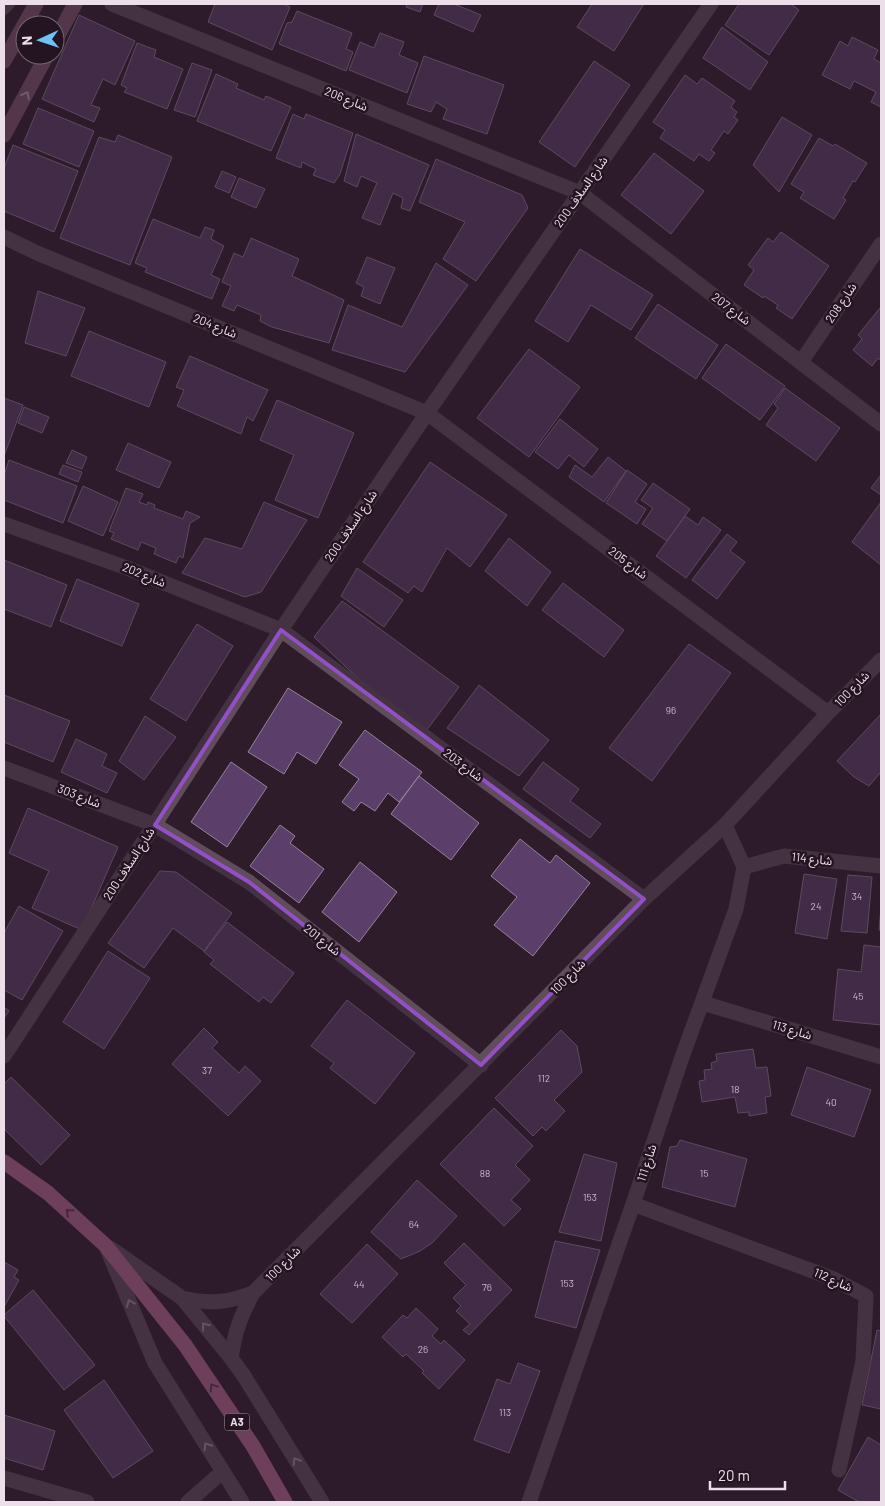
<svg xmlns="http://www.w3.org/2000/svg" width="885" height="1506" viewBox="0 0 885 1506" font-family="Barlow,'Noto Sans Arabic',sans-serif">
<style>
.building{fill:#5b3e69;stroke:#92839a}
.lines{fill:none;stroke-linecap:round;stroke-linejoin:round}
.service{stroke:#614c5c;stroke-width:12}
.minor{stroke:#614c5c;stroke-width:15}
.tertiary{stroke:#614c5c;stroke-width:15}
.secondary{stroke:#845770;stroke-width:15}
.trunk{stroke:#bd6a92;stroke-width:15}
.oneway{stroke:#c2a9b9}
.oneway2{stroke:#61364e}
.oneway3{stroke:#a696a2}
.marked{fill:none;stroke:#9250c7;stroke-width:4;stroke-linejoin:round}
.labels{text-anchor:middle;stroke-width:5;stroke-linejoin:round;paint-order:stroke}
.number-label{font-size:10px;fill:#c8b7c9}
.shield{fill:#241321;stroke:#b0a2ad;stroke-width:1}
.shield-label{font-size:11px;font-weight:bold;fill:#ecdfe9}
.street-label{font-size:12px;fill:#ecdfe9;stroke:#241321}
</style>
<rect width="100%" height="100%" fill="#2e1c2b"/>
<path class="building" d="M215 4H283L290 7 272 50 208 22Z
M407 4H423L420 12 406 7Z
M439 4H454L481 15 473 32 434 15Z
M592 4H644L614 51 577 27Z
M739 4H791L799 10 769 55 725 25Z
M297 11 352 33 346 49 353 52 346 71 279 44 287 23 292 22Z
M79 15 135 41 115 85 103 79 91 105 100 108 94 122 42 99Z
M722 27 768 62 750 90 703 58Z
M380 33 404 42 399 55 418 63 407 93 349 70 360 42 374 48Z
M852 37 878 50 874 59 881 63V107L871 102 876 92 854 81 850 89 822 75 840 41 848 46Z
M137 43 156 50 154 57 183 69 167 109 124 92 127 88 121 85Z
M424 56 504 85 487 134 443 119 447 109 436 102 431 112 407 104Z
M594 61 630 85 575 167 539 142Z
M192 63 212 70 195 117 174 110Z
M216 74 238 84 236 88 264 100 266 96 291 107 271 151 197 121Z
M685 75 697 84 702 78 735 101 731 107 737 112 734 117 738 120 728 134 724 131 711 150 715 153 709 161 699 154 694 161 660 138 665 130 653 122Z
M38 108 94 131 79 167 23 144Z
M293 114 304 119 306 114 353 133 340 174 334 183 313 175 316 169 302 162 301 168 276 158Z
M782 117 812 135 779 192 753 165Z
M356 134 429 165 410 211 401 208 403 198 393 193 380 225 362 218 377 183 361 176 357 187 344 181Z
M118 135 172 157 130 265 60 238 99 137 115 142Z
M819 138 833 146 835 144 867 163 855 182 853 181 843 198 846 200 834 219 800 198 804 192 791 184Z
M13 145 78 171 54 232 4 211V168Z
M654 153 704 191 671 234 621 195Z
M436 159 522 195 528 208 476 281 443 259 465 222 419 202Z
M222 171 236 177 229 193 215 187Z
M239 178 265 189 256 208 231 197Z
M153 219 200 238 205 227 214 230 211 239 224 246 211 275 220 279 212 299 145 272 147 268 135 263Z
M781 232 829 266 792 319 776 308 778 305 764 296 763 298 744 285 754 270 748 265 768 238 773 242Z
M251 238 299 259 292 276 344 300 329 343 272 327 260 321 261 315 237 305 234 311 222 306 231 286 222 282 234 253 243 257Z
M580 249 653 295 631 330 591 305 568 342 535 321Z
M367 257 395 268 380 304 361 296 364 287 356 283Z
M436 263 468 285 405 372 332 350 348 305 402 327Z
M38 291 85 308 66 356 25 343Z
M658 304 718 345 696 379 635 338Z
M880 308 881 310V361L878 358 872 366 853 350 862 339 858 335Z
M89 331 166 362 149 407 71 376Z
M726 344 785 386 760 420 702 378Z
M529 349 580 387 529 457 477 418Z
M190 356 268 390 253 421 247 417 241 434 177 406 184 390 176 387Z
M785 388 840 428 816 461 766 425 778 408 774 404Z
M4 398 23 405 4 456Z
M277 400 354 433 318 518 275 500 294 455 260 440Z
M24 407 49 417 42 433 18 423Z
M560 419 598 449 584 467 569 455 558 469 535 452Z
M128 443 171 462 159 488 116 470Z
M72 450 87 457 82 469 66 463Z
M608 457 626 471 604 502 569 477 575 465 592 477Z
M9 460 77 486 63 523 4 500V475Z
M430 462 507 515 470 567 447 548 422 592 414 586 408 593 363 562Z
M63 465 82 472 78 482 59 474Z
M627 470 647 484 635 502 646 509 637 524 606 503Z
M881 475V495L871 488Z
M653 483 690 509 667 541 642 524 653 508 641 500Z
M83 486 118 502 103 536 68 521Z
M126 488 143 494 139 502 147 505 148 502 155 505 154 508 183 519 186 511 200 517 190 523 183 558 179 556 176 563 154 554 156 548 141 542 138 550 111 539 114 533 109 531Z
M264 502 307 520 261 592 245 597 182 573 205 538 242 549Z
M881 502V565L852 542Z
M685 516 698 525 703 517 721 530 686 578 656 556Z
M727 534 737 542 730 551 745 562 717 599 692 580Z
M509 538 551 572 527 606 485 571Z
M4 560 67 585 51 627 4 609Z
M357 568 403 600 384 627 341 596Z
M77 579 139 604 122 646 60 621Z
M563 583 624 630 604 657 542 610Z
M342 601 459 687 426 731 362 682 314 637Z
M197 624 233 646 186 721 150 699Z
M689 644 731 673 652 781 609 748Z
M479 685 549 740 519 776 447 728Z
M288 688 342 722 316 764 297 752 284 774 248 752Z
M4 695 70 721 53 762 4 742Z
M881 714V772L869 786 854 777 837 761Z
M145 716 176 737 144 780 119 761Z
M365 730 422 772 399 802 388 793 375 811 361 802 354 811 342 802 359 779 339 765Z
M76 739 107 754 102 766 117 773 107 793 61 772Z
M231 762 267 787 227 847 191 822Z
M543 762 579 789 570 801 601 824 590 838 523 789Z
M419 776 479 823 451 860 391 814Z
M28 808 118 847 82 930 32 908 49 871 9 853Z
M280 825 295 836 290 843 324 869 299 903 250 866Z
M520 839 550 863 556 855 590 883 533 956 494 925 517 897 491 876Z
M360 862 397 892 359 942 322 912Z
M160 871 176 872 232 913 204 951 173 928 144 968 108 943Z
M804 874 837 879 827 939 795 933Z
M848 875 872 877 867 933 841 931Z
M19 906 63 931 22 1000 4 990V933Z
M881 907V930H879Z
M227 922 294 973 271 1003 263 997 259 1002 210 964 214 960 204 952Z
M864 945 881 947V1025L833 1020 838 969 861 972Z
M108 951 150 978 104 1049 63 1022Z
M347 1000 415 1053 375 1104 330 1068 334 1063 311 1046Z
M4 1007 9 1011 4 1018Z
M204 1028 218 1042 212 1048 239 1073 245 1066 261 1081 228 1116 172 1064Z
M561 1030 577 1046 582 1072 554 1100 565 1111 546 1131 542 1127 533 1136 495 1098Z
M753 1049 756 1068 767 1067 771 1096 765 1097 767 1113 749 1116V1112L738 1113 735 1097 702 1102 699 1081 705 1080 704 1070 712 1069 711 1063 717 1061 716 1054Z
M807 1067 871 1090 854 1137 791 1115Z
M11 1077 70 1135 41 1165 4 1129V1084Z
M494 1108 533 1146 515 1165 530 1180 511 1200 521 1209 504 1226 440 1164Z
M680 1140 747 1159 735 1207 662 1187 670 1147 677 1146Z
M584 1154 617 1163 601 1241 559 1232Z
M417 1180 457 1216 432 1243 420 1251 401 1259 371 1232Z
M555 1241 600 1250 576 1328 535 1317Z
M464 1243 512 1290 469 1335 463 1330 470 1324 456 1311 461 1306 453 1298 466 1285 444 1263Z
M367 1244 398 1274 352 1323 320 1294Z
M4 1262 18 1270 14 1277 19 1280 4 1307Z
M33 1290 95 1365 64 1390 4 1316V1315Z
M416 1308 438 1329 432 1336 441 1344 444 1340 465 1360 439 1389 422 1373 424 1371 406 1354 403 1357 382 1337 403 1315 407 1318Z
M877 1330 881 1331V1409L862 1405Z
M518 1363 540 1371 509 1453 474 1440 497 1379 510 1384Z
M104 1380 153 1451 113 1478 64 1410Z
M4 1415 55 1431 43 1470 4 1458Z
M868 1437 881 1445V1502H859L838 1490Z"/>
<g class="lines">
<path class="service" d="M4 9 9 4"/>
<path class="minor" d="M112 4 580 193 881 424
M4 237 37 253 427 413 828 713
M801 362 881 244
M4 524 127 568 281 630 644 899
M4 768 155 825 249 882 481 1065
M744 867 784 856 881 866
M703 1003 881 1057
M4 1056 281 630 427 413 711 4
M633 1204 834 1279 866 1296 863 1361 839 1470
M253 1293 644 899 725 825 828 713 881 660
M4 1478 87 1502
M188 1502 222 1472
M529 1502 633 1204 681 1060 736 909 744 867 725 825"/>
<path class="tertiary" d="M110 1248 182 1298 231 1358 244 1376 322 1502
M108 1251 155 1363 242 1502
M182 1298C209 1304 227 1303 253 1293
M231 1358C235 1332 240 1317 253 1293"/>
<path class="secondary" d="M55 41 75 4
M4 61 36 4
M4 135 47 55"/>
<path class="trunk" d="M4 1162 48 1193 105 1245 185 1345 253 1446 285 1502"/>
</g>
<defs><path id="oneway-chevron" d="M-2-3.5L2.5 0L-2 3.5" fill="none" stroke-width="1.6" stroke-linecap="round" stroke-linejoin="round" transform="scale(1.25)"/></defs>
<use class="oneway" href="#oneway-chevron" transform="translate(26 95) rotate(-62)"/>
<g class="oneway2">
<use href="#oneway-chevron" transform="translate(69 1212) rotate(-138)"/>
<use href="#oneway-chevron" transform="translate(213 1387) rotate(-124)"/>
</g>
<g class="oneway3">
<use href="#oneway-chevron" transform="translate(130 1303) rotate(-113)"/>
<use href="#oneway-chevron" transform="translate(205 1326) rotate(-129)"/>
<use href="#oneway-chevron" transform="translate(207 1446) rotate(-122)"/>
<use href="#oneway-chevron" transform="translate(296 1461) rotate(-122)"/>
</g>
<path d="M0 0H885V1506H0ZM281 630 644 899 481 1065 249 882 155 825Z" fill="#2e1c2b" fill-opacity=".55" fill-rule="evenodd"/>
<path class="marked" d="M281 630 644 899 481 1065 249 882 155 825Z"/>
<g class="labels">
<g class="number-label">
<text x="671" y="714">96</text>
<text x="857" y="900">34</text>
<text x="816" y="910">24</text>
<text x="858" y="1000">45</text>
<text x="207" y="1074">37</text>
<text x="544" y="1082">112</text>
<text x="735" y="1093">18</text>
<text x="831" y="1106">40</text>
<text x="485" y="1177">88</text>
<text x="704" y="1177">15</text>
<text x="590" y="1201">153</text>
<text x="414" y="1228">64</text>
<text x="567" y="1287">153</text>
<text x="359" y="1288">44</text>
<text x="487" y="1291">76</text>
<text x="423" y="1353">26</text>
<text x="505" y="1416">113</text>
</g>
<rect class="shield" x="224.5" y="1413.5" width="25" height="17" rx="4"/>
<g class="shield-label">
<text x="237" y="1426">A3</text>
</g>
<g class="street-label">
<text transform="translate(346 99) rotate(22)" y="4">شارع 206</text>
<text transform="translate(581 192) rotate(-55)" y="4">200 شارع السلاف</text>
<text transform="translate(841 303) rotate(-56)" y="4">شارع 208</text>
<text transform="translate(731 309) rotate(37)" y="4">شارع 207</text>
<text transform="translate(215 326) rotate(22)" y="4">شارع 204</text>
<text transform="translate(351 526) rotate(-56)" y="4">200 شارع السلاف</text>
<text transform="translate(628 563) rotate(37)" y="4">شارع 205</text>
<text transform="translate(144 575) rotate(22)" y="4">شارع 202</text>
<text transform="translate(852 689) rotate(-46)" y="4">شارع 100</text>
<text transform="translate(463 765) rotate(37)" y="4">شارع 203</text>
<text transform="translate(79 796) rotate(21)" y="4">شارع 303</text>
<text transform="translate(812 859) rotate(6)" y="4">شارع 114</text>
<text transform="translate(129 864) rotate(-57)" y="4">200 شارع السلاف</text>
<text transform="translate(322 940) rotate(38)" y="4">شارع 201</text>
<text transform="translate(568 977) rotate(-45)" y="4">شارع 100</text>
<text transform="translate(792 1030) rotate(17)" y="4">شارع 113</text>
<text transform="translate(647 1163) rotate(-72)" y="4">شارع 111</text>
<text transform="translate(283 1264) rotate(-45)" y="4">شارع 100</text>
<text transform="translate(833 1280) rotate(24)" y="4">شارع 112</text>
</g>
</g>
<rect width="885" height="1506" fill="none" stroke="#ecdfe9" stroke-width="10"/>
<g transform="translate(40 40) rotate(267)"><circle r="24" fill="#241321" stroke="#746571"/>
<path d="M0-4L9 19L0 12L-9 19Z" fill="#6fc2f4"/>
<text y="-8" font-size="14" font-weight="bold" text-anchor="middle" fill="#ecdfe9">N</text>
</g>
<path d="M710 1481v8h75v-8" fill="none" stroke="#ecdfe9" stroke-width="2.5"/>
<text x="718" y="1481" font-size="15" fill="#ecdfe9" stroke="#241321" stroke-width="4" paint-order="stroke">20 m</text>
</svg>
